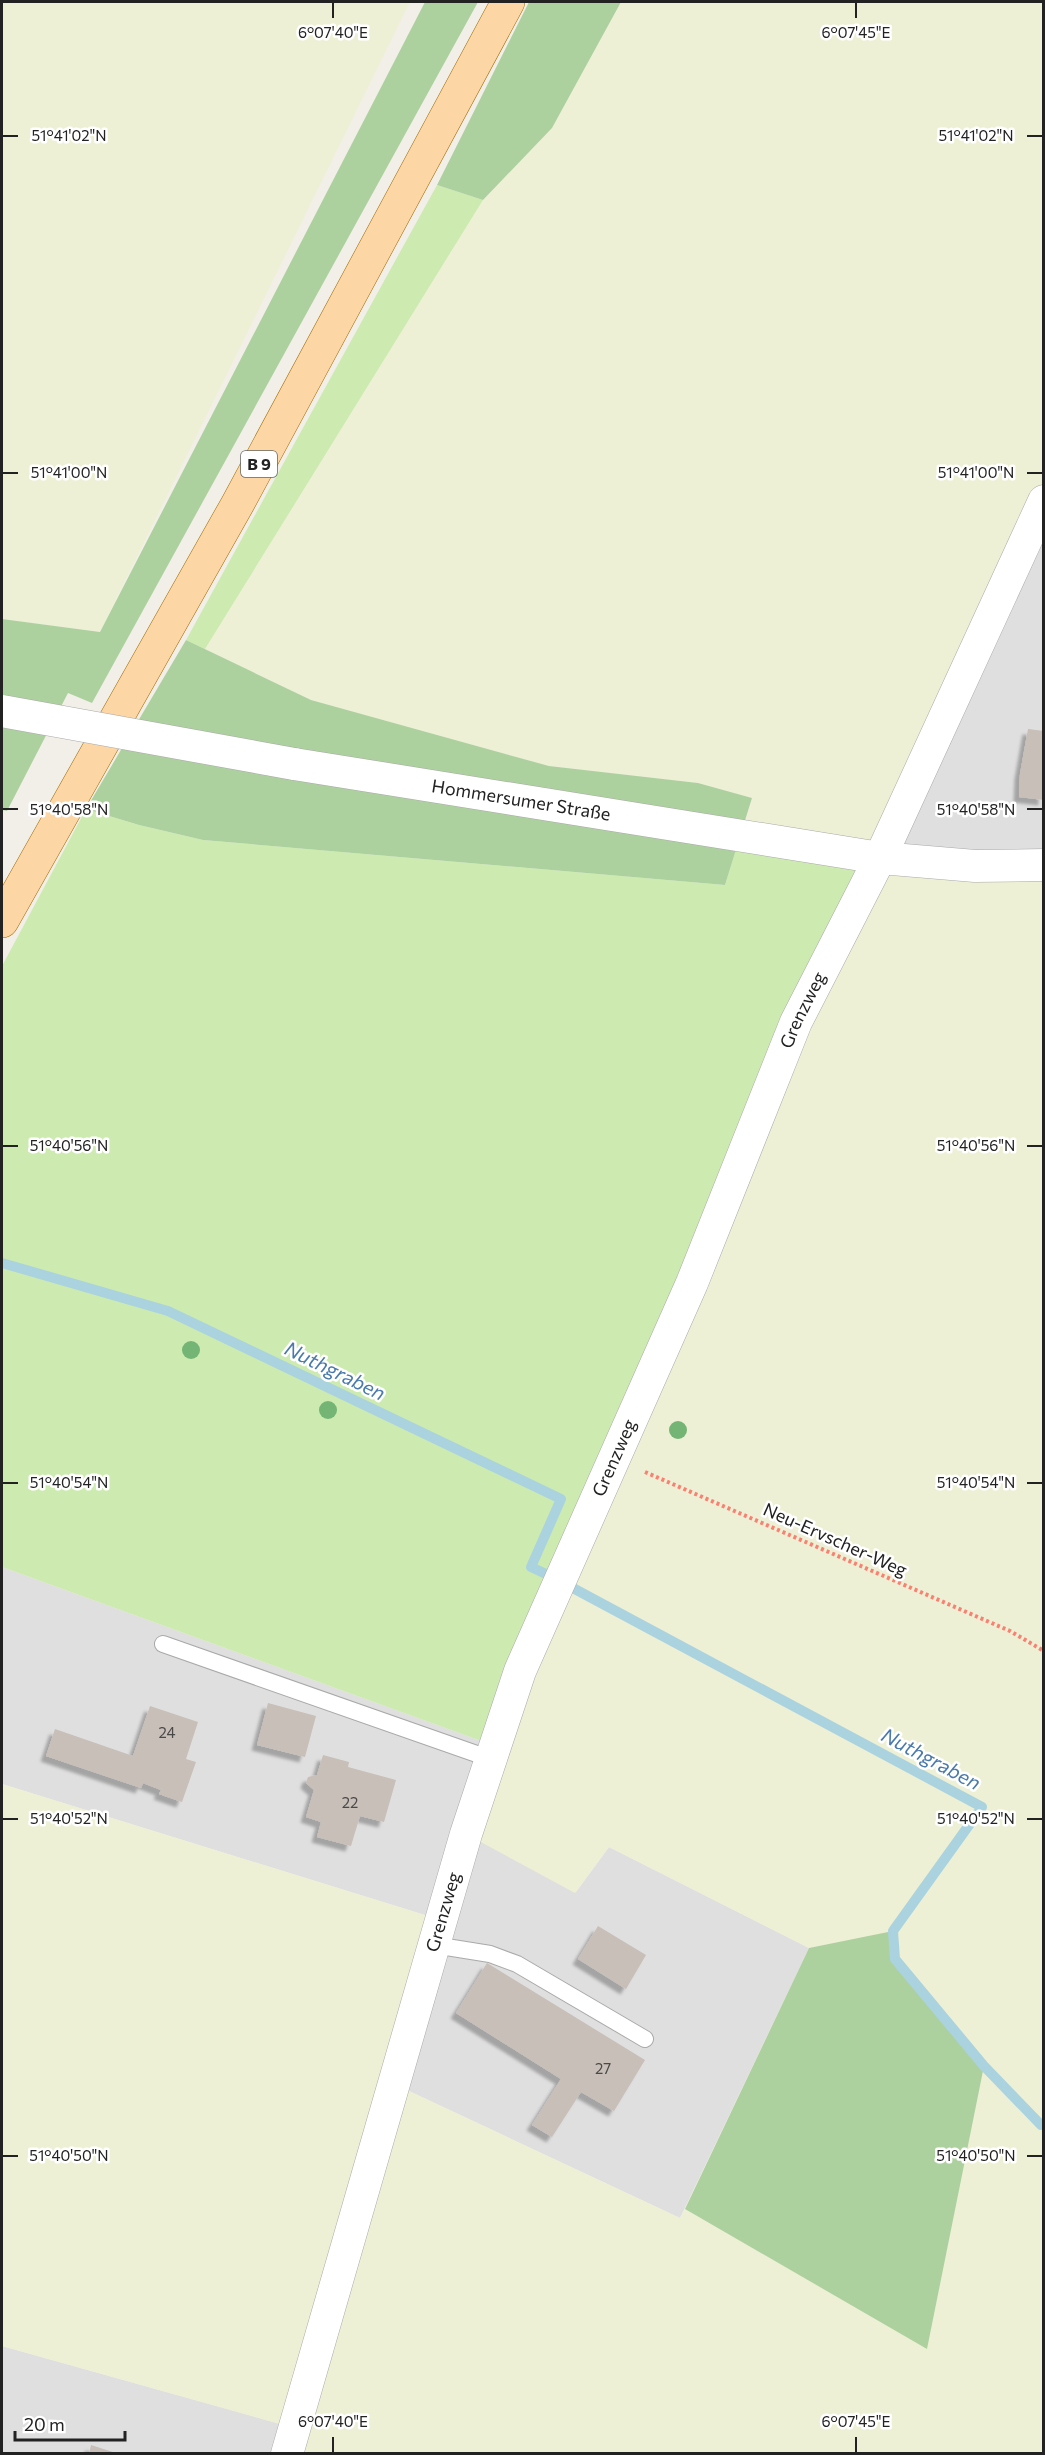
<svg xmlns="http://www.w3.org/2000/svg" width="1045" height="2455" viewBox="0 0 1045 2455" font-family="Commissioner,sans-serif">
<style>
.residential{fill:#e0dfdf}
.farmland{fill:#eef0d5}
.grass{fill:#cdebb0}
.forest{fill:#add19e}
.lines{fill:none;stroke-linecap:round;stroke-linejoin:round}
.stream{stroke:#aad3df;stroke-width:10}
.building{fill:#c7bfb8;filter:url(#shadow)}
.service-casing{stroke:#a9a9a9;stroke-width:18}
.minor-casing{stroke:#a9a9a9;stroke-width:33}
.primary-casing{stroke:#a06b00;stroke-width:34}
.path{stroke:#fa8072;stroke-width:4;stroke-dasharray:3 3;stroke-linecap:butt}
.service{stroke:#fff;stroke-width:16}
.minor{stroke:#fff;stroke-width:32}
.primary{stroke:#fcd6a4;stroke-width:33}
.minor-bridge-casing{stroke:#a9a9a9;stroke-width:33;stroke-linecap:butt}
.minor-bridge{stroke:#fff;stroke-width:32}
.tree{fill:#74b475}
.ticks{fill:none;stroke:#222;stroke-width:2}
.labels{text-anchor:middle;stroke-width:5;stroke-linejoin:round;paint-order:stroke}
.number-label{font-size:15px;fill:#4b4948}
.shield{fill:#fff;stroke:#646464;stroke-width:1.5}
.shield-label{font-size:16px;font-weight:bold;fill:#222}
.street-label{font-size:18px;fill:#222;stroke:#fff}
.water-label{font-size:20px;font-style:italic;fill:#4a7aab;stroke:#fff}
.ticks-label{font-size:15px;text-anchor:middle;fill:#222;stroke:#fff;stroke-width:5;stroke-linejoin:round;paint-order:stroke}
</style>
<defs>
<filter id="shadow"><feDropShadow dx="-5.5" dy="5.5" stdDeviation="1.5" flood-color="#0004"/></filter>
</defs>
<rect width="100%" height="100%" fill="#f2efe9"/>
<path class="residential" d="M1043 501V865L880 858Z
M2 1567 495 1746 576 1892 609 1847 809 1948 680 2218 394 2084 441 1920 2 1784Z
M2 2346 295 2428 287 2453H2Z"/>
<path class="farmland" d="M2 2H410L100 632 2 619Z
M621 2H1043V501L880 858 1043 865V2453H287L294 2428 2 2346V1784L441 1920 394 2084 680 2218 685 2209 927 2348 984 2066 895 1959 893 1932 809 1948 609 1847 575 1893 466 1834 752 798 698 783 549 766 311 700 205 649 483 200 552 128Z"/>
<path class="grass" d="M437 185 483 200 205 649 186 640Z
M86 809 139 825 203 840 725 885 740 836 880 858 495 1746 2 1567V966Z"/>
<path class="forest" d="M425 2H478L92 703 68 693 7 811 2 810V619L100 632Z
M529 2H621L552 128 483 200 437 185Z
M186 640 311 700 549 766 698 783 752 798 725 885 203 840 139 825 86 809Z
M893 1931 895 1959 984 2066 927 2349 685 2209 809 1948Z"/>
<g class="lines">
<path class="stream" d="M2 1263 168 1311 561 1499 531 1567 546 1574
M571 1587 982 1807 893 1931 895 1959 984 2066 1041 2125"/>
</g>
<path class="building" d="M1028 729 1044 731V800L1019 797 1020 774Z
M268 1703 316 1716 305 1757 257 1745Z
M150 1706 198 1722 186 1759 196 1762 182 1802 159 1794 161 1790 143 1783 141 1788 46 1756 55 1729 133 1756Z
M323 1755 349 1762 348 1767 396 1780 384 1822 360 1816 351 1846 317 1837 321 1822 306 1817 314 1790 306 1783 308 1777 317 1775Z
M598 1926 646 1955 626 1989 578 1959Z
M487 1963 645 2060 614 2111 581 2092 552 2137 532 2125 561 2079 456 2013Z
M91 2445 116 2453V2454H89Z"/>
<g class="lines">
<defs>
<path id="service" d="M163 1644 491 1759
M434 1945 490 1954 517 1964 645 2039"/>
<g id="minor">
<path id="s1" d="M294 764 880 858 975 866 1044 865"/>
<path id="s2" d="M287 2454 466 1834 520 1671 692 1283 796 1022 880 858 1044 501"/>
</g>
<path id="primary" d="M2 921 237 505 508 2"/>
</defs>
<use href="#service" class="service-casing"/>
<use href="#minor" class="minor-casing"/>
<use href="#primary" class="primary-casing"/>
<path class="path" d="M645 1472 1010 1631 1044 1651"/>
<use href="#service" class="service"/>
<use href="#minor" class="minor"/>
<use href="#primary" class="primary"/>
<defs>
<path id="minor-bridge" d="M2 711 294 764"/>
</defs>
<use href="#minor-bridge" class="minor-bridge-casing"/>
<use href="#minor-bridge" class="minor-bridge"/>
</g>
<g class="tree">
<circle cx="191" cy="1350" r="9"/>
<circle cx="328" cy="1410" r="9"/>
<circle cx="678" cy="1430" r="9"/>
</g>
<path class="ticks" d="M333 3V18M856 3V18M3 136H18M1027 136H1042M3 473H18M1027 473H1042M3 809H18M1027 809H1042M3 1146H18M1027 1146H1042M3 1483H18M1027 1483H1042M3 1819H18M1027 1819H1042M3 2156H18M1027 2156H1042M333 2437V2452M856 2437V2452"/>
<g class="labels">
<g class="number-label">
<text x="167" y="1738">24</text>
<text x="350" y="1808">22</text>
<text x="603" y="2074">27</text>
</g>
<rect class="shield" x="241" y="451" width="36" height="26" rx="4.5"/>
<g class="shield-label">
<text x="259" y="470">B 9</text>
</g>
<g class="street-label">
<text dy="6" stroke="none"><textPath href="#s1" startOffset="230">Hommersumer Straße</textPath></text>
<text dy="6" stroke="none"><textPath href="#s2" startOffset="1536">Grenzweg</textPath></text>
<text dy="6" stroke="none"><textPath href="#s2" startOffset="1050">Grenzweg</textPath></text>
<text transform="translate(835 1540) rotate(24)" y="6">Neu-Ervscher-Weg</text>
<text dy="6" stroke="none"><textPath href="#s2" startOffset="564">Grenzweg</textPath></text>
</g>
<g class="water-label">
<text transform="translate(335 1371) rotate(26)" y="7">Nuthgraben</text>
<text transform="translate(931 1759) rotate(28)" y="7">Nuthgraben</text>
</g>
</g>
<g class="ticks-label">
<text x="333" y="38">6°07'40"E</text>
<text x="856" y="38">6°07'45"E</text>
<text x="69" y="141">51°41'02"N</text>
<text x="976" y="141">51°41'02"N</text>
<text x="69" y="478">51°41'00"N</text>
<text x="976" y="478">51°41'00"N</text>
<text x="69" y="815">51°40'58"N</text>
<text x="976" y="815">51°40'58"N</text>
<text x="69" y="1151">51°40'56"N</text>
<text x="976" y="1151">51°40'56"N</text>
<text x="69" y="1488">51°40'54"N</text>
<text x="976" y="1488">51°40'54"N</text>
<text x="69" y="1824">51°40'52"N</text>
<text x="976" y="1824">51°40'52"N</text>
<text x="69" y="2161">51°40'50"N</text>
<text x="976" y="2161">51°40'50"N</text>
<text x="333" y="2427">6°07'40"E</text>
<text x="856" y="2427">6°07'45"E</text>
</g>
<rect width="1045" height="2455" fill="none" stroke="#222222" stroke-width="6"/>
<path d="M15 2431v9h110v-9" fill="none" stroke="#222222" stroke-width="3"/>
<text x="24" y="2431" font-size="18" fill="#222222" stroke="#ffffff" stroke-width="4.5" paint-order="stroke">20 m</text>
</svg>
